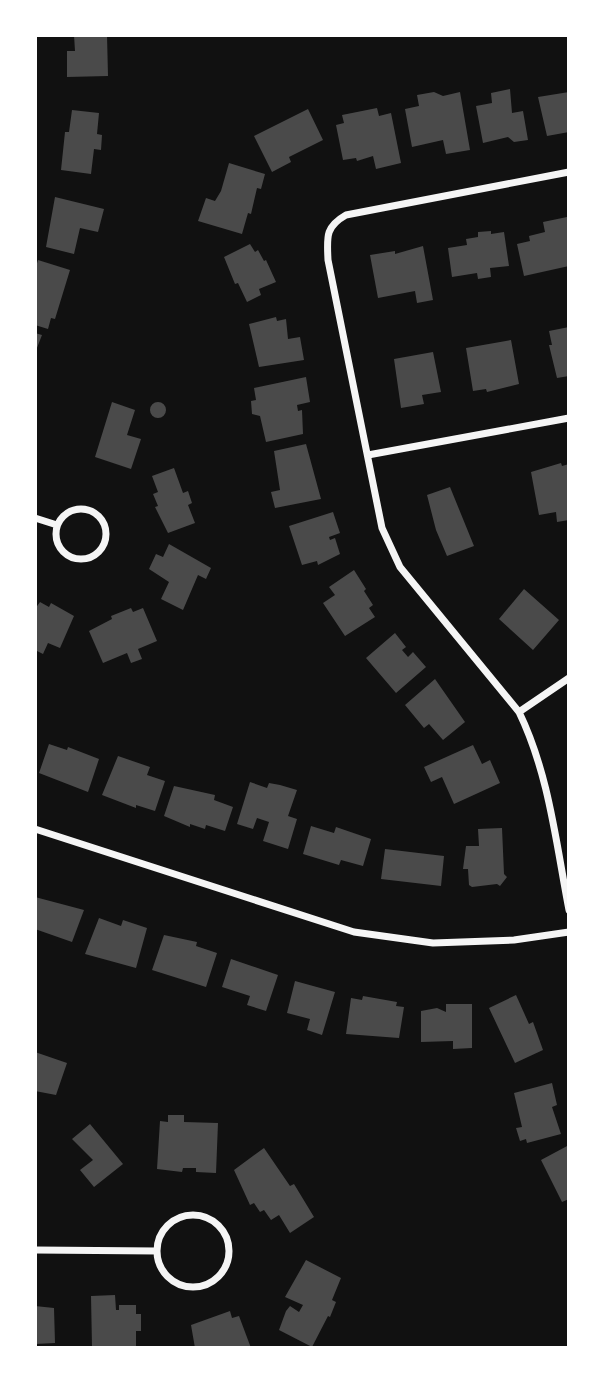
<svg xmlns="http://www.w3.org/2000/svg" width="604" height="1383" viewBox="0 0 604 1383" font-family="'Source Sans 3',sans-serif">
<style>
.building{fill:#4a4a4a}
.lines{fill:none;stroke-linecap:round;stroke-linejoin:round}
.minor{stroke:#f5f5f5;stroke-width:7}
</style>
<rect width="100%" height="100%" fill="#111"/>
<path class="building" d="M74 35H107L108 76 67 77V51H75Z
M510 89 512 113 523 111 528 140 514 142 508 137 483 143 476 106 492 103 491 93Z
M434 92 443 96 460 92 470 150 446 154 443 140 412 147 405 109 419 106 417 95Z
M569 92V132L547 136 538 97Z
M377 108 379 116 391 113 401 163 376 169 373 156 357 161 356 158 343 160 336 125 344 123 342 115Z
M308 109 323 140 289 157 291 162 272 172 254 136Z
M72 110 99 113 97 134 102 135 101 150 94 149 91 174 61 170 65 132H69Z
M229 163 265 174 261 189 257 188 251 214 248 213 242 234 198 221 206 198 215 201 221 191Z
M55 197 104 209 98 232 80 228 74 254 46 247Z
M567 217 569 266 524 276 517 244 530 241 529 236 545 232 543 222Z
M491 231V234L504 232 509 266 490 268 491 277 478 279 477 273 452 277 448 248 467 245 466 239 478 237V232Z
M250 244 255 252 258 250 264 261 266 260 276 282 259 289 261 295 247 302 238 283 235 284 224 257Z
M423 246 433 300 417 303 415 291 378 298 370 255 395 251V254Z
M38 260 70 270 55 319 51 318 48 329 35 325V270Z
M276 317 277 321 286 319 288 339 300 337 304 360 259 367 249 324Z
M569 327V376L557 378 549 345H552L549 331Z
M35 333 42 335 35 353Z
M511 340 519 384 487 392 486 389 473 391 466 348Z
M433 352 441 392 422 395 424 404 401 408 394 359Z
M306 377 310 402 297 405 298 411 302 410 303 434 266 442 260 416 252 414 251 401 256 400 254 388Z
M112 402 135 410 127 435 141 439 131 469 95 457Z
M150 410a8 8 0 1 1 16 0a8 8 0 1 1-16 0Z
M306 444 321 499 275 508 271 492 280 490 274 451Z
M561 463 562 466 569 464V520L557 522 556 512 539 515 531 472Z
M174 468 183 493 188 491 192 503 188 505 195 523 168 533 155 507 158 506 153 494 158 492 152 476Z
M450 487 474 546 447 556 436 530 427 495Z
M333 512 340 533 329 537 330 540 335 538 340 554 318 565 317 561 302 565 289 526Z
M169 544 211 568 206 579 198 575 183 610 161 599 169 582 149 569 156 554 163 557Z
M354 570 366 589 364 591 373 605 369 608 375 617 345 636 323 603 335 595 329 587Z
M524 589 559 620 533 650 499 619Z
M40 602 49 607 51 603 74 616 60 648 48 643 43 654 35 650V609Z
M131 608 133 612 143 608 157 641 138 649 142 659 131 663 127 653 103 663 89 631 112 619 111 616Z
M395 633 406 647 402 650 408 657 413 652 426 667 396 693 366 658Z
M435 679 465 722 443 740 429 724 424 728 405 705Z
M49 744 67 750 68 747 99 759 88 792 39 773Z
M473 745 482 764 490 760 500 783 454 804 442 777 431 782 424 767Z
M118 756 150 767 147 775 165 781 155 811 136 805V808L102 795Z
M250 782 267 788 269 783 280 785 297 790 288 816 297 819 288 849 263 841 269 822 257 818 253 829 237 824Z
M174 786 215 795 214 800 233 807 225 831 206 825 205 829 190 824V827L164 816Z
M311 826 334 833 336 827 371 839 363 866 341 860 339 865 303 854Z
M502 828 504 874 507 877 500 886 497 884 472 887 469 885 468 869H463L466 846H479L478 829Z
M385 849 444 856 441 886 381 879Z
M35 897 84 910 72 942 35 929Z
M99 918 121 926 123 920 147 928 136 968 85 954Z
M164 935 197 942 196 946 217 953 206 987 152 970Z
M231 959 278 975 266 1011 247 1005 250 996 222 987Z
M295 981 335 992 322 1035 307 1030 310 1019 287 1013Z
M516 995 529 1024 533 1022 543 1050 515 1063 489 1008Z
M363 996 397 1002 396 1006 404 1007 399 1038 346 1034 351 998 362 1000Z
M446 1004H472V1048L453 1049V1041L421 1042V1011L437 1008 446 1012Z
M35 1052 67 1063 56 1095 35 1091Z
M552 1083 557 1105 552 1107 561 1134 527 1143 526 1139 520 1141 516 1128 522 1127 514 1093Z
M168 1115H184V1122L218 1123 216 1173 196 1172V1168H183L182 1172 157 1169 160 1121 168 1122Z
M90 1124 123 1164 94 1187 80 1170 93 1160 72 1139Z
M569 1145V1199L562 1202 541 1160Z
M264 1148 290 1186 294 1184 314 1217 290 1233 279 1215 271 1220 264 1210 260 1212 254 1203 250 1205 234 1170Z
M306 1260 341 1278 332 1300 336 1302 330 1317 328 1316 312 1347 279 1330 286 1311 290 1306 299 1312 303 1305 285 1297Z
M115 1295 116 1310H119V1305H136V1314H141V1331H136V1346L92 1347 91 1296Z
M35 1306 54 1308 55 1343 35 1344Z
M230 1311 232 1318 239 1316 251 1348H195L191 1325Z"/>
<g class="lines">
<path class="minor" d="M569 172 346 215C325 227 327 237 328 260L382 528 400 567 519 712C549 774 556 843 569 910
M368 455 569 418
M56 534a25 25 0 1 1 50 0a25 25 0 1 1-50 0Z
M35 518 57 525
M519 712 569 678
M35 829 354 932 433 943 514 940 569 932
M157 1251a36 36 0 1 1 72 0a36 36 0 1 1-72 0Z
M35 1250 157 1251"/>
</g>
<rect width="604" height="1383" fill="none" stroke="#ffffff" stroke-width="74"/>
</svg>
